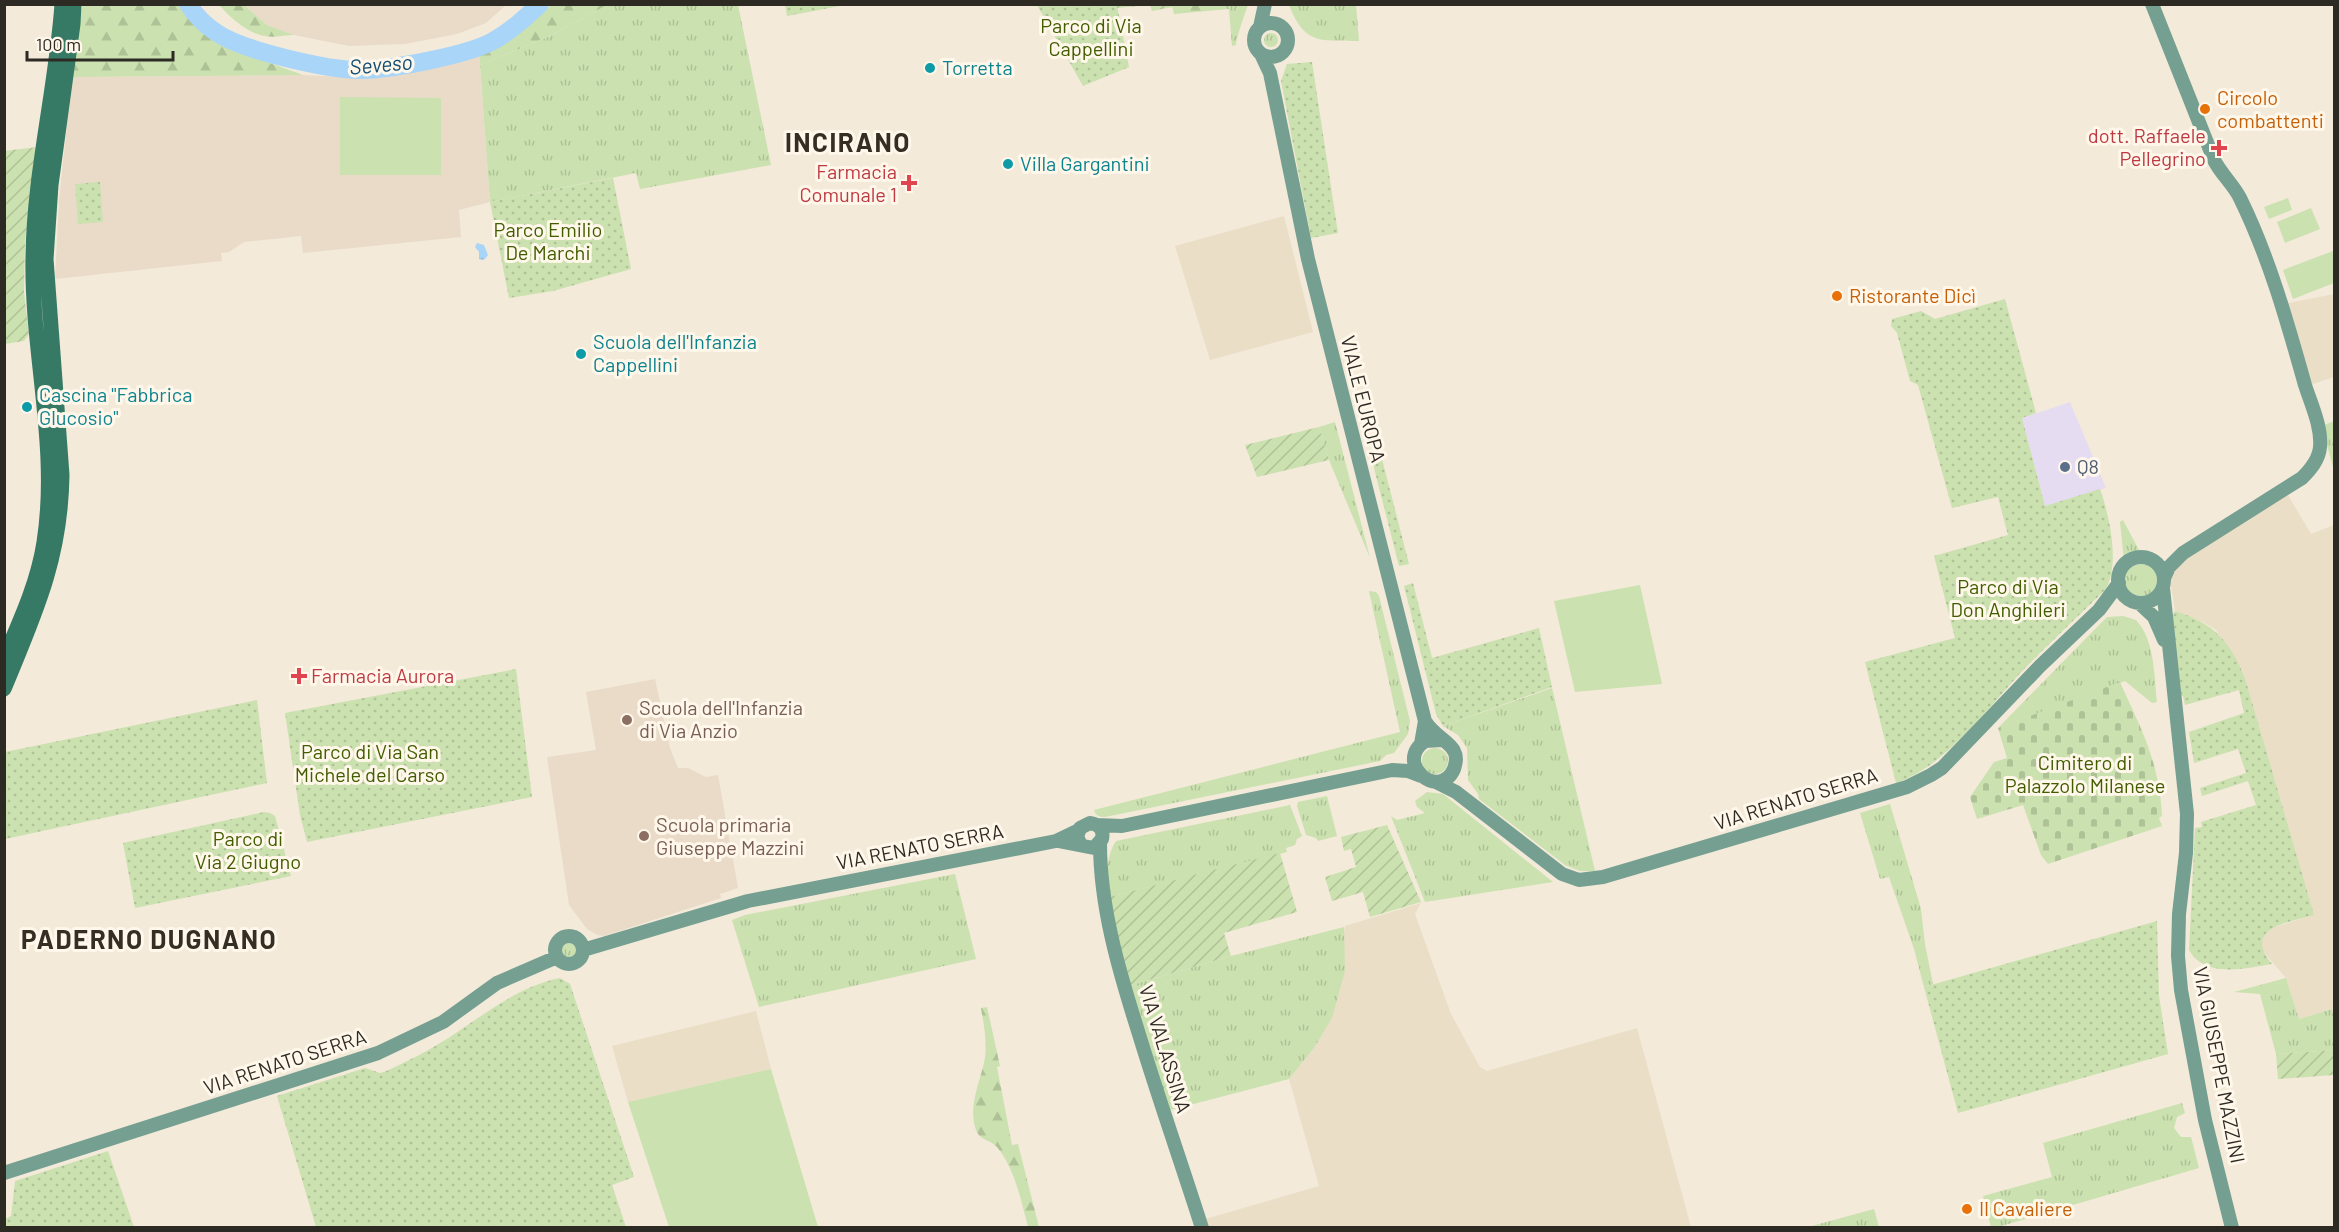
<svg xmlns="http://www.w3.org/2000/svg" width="2339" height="1232" viewBox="0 0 2339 1232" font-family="Barlow,sans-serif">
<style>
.commercial{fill:#e6dcf1}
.built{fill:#eadec7}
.education{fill:#e9dbc8}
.grass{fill:url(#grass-tufts)}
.forest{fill:url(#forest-firs)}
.cemetery{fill:url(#cemetery-stones)}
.park{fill:url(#park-dots)}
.garden{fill:url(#garden-furrows)}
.pitch{fill:#cbe1af}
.water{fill:url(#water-ripples)}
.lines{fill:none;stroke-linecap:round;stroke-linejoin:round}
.river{stroke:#a8d5f8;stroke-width:18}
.tertiary{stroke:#759f90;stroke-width:14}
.secondary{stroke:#367a65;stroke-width:15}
.culture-dot{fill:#0f9aa8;stroke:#fff7ea;stroke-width:2}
.food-dot{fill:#e8710a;stroke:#fff7ea;stroke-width:2}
.health-dot{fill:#e0444e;stroke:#fff7ea;stroke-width:2}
.service-dot{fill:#5c6f8a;stroke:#fff7ea;stroke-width:2}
.education-dot{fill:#8d6e63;stroke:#fff7ea;stroke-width:2}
.labels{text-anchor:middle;stroke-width:6;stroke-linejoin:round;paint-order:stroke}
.park-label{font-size:20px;fill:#415d00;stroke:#fff7ea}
.culture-label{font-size:20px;fill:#0d838f;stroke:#fff7ea;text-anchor:start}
.food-label{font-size:20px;fill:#c56008;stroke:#fff7ea;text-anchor:start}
.health-label{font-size:20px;fill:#be3a42;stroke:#fff7ea;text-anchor:end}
.street-label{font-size:20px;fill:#2d2a24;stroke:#fff7ea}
.service-label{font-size:20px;fill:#4e5e75;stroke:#fff7ea;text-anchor:start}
.education-label{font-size:20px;fill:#785e54;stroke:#fff7ea;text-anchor:start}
.water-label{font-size:21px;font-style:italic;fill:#144e74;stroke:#fff7ea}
.district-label{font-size:26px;font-weight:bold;letter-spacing:1.5px;fill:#352e22;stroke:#fff7ea}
</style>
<defs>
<pattern id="grass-tufts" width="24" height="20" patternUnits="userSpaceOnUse" patternTransform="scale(1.5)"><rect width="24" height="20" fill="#cbe1af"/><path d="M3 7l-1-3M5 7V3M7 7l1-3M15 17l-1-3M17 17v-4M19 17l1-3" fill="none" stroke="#afc196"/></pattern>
<pattern id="forest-firs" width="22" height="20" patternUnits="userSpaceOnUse" patternTransform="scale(1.5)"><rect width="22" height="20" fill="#cbe1af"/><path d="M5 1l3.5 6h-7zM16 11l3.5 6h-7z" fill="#afc196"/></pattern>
<pattern id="cemetery-stones" width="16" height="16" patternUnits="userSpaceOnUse" patternTransform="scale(1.5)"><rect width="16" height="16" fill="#cbe1af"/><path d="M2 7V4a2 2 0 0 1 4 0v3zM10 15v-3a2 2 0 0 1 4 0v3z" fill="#afc196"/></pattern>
<pattern id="park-dots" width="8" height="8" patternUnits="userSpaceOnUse" patternTransform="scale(1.5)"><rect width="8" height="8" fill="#cbe1af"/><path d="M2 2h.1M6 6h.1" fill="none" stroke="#afc196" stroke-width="1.8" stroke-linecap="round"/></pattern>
<pattern id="garden-furrows" width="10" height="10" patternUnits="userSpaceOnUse" patternTransform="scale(1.5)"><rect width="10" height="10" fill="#cbe1af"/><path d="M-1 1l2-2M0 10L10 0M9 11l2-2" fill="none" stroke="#afc196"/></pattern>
<pattern id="water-ripples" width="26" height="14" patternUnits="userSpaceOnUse" patternTransform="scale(1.5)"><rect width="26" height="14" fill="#a8d5f8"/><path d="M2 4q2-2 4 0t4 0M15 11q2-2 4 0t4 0" fill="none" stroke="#91b7d4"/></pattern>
</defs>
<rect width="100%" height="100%" fill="#f3eada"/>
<path class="commercial" d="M2070 402 2106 488 2045 506 2022 418Z"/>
<path class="built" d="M1284 216 1313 332 1210 360 1175 246Z
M2334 294V377L2307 386 2283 304Z
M2285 490 2311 534 2334 525V1019L2331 1009 2299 1019 2286 978 2262 950 2261 939 2267 931 2272 928 2313 915 2245 678 2216 630 2203 622 2175 611 2170 579 2176 564Z
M1421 903 1415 914 1451 1014 1480 1067 1487 1071 1637 1028 1691 1227 1205 1228 1202 1220 1319 1186 1289 1079 1314 1048 1332 1018 1345 926Z
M756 1011 771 1069 628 1102 612 1046Z"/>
<path class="education" d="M244 5H506L486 23 457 34 405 44 349 46 294 35 267 25Z
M479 53 490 202 459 210 461 237 303 253 301 236 244 242 229 252 221 253 222 261 55 279 59 200 72 77 303 75 363 78 405 74 442 66Z
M655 679 670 748 678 768H688L706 777 718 775 738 888 720 894 721 898 604 936 597 935 587 929 569 905 547 757 596 750 586 692Z"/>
<path class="grass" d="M607 5H738L771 165 640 189 636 173 490 202 480 65 550 36Z
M1218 5H1248C1245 13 1236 39 1236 45L1232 46 1229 9 1218 10Z
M1289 5H1356L1359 41C1321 40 1305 46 1289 5Z
M1264 40a7 7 0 1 1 14 0a7 7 0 1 1-14 0Z
M2334 421V471L2322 426Z
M1335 422 1370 558 1329 460 1319 427Z
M2123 520 2140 552 2124 561 2120 522Z
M2125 580a16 16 0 1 1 32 0a16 16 0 1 1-32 0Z
M1369 591 1376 592 1379 596 1410 721 1408 734 1394 753 1386 755 1380 761 1105 817C1099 817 1096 816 1094 810L1400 732Z
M2123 616 2136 620C2155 640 2154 676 2157 702L2152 703 2125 681 1998 728 2104 620 2107 617Z
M1552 688 1595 871H1580L1565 865 1479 799 1478 794 1468 780 1467 748 1458 735 1443 726Z
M1422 761a13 13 0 1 1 26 0a13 13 0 1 1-26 0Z
M1427 792 1443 794 1553 882 1425 902 1391 816 1397 820 1425 813 1417 807 1415 801Z
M1327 796 1337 836 1318 841 1316 838 1306 835 1297 806 1298 802Z
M1890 804 1921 909 1925 944 1933 984 1924 987 1914 949 1889 877 1880 879 1860 813Z
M1290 805 1302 836 1297 839 1295 845 1286 848 1287 852 1109 897C1106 880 1106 855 1116 841Z
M955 874 976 959 759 1007 732 920 745 915Z
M1344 927 1345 971 1332 1018 1314 1048 1289 1079 1167 1111 1128 986 1231 956Z
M560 950a9 9 0 1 1 18 0a9 9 0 1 1-18 0Z
M2286 978 2299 1019 2332 1009 2334 1019V1050L2276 1054 2260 994 2234 992Z
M2182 1103 2185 1113 2177 1117 2174 1128 2181 1137H2191L2199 1168 1998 1227H1991L1983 1196 2052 1177 2043 1143Z
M1874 1209 1879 1227H1808Z"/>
<path class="forest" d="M82 4 181 5 212 37 270 63 303 75 72 77Z
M553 4 607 5 550 36 480 65 479 53 515 32Z
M219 5H244L267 25 294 35C285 35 274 38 265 36 248 34 230 17 219 5Z
M1172 5H1218V10L1174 14Z
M987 1007 1000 1066 997 1067 1012 1145 1018 1144 1039 1227H1028C1021 1200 1015 1169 997 1147 991 1140 979 1140 976 1130 968 1108 979 1084 984 1063 988 1045 984 1026 981 1008Z"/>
<path class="cemetery" d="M2120 682C2142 731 2159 761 2162 816L2159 818 2162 826 2048 864 2041 855 2023 805 1977 819 1970 797 1994 762 2007 758 1998 728Z"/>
<path class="park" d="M785 5V4L845 5 787 16Z
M1037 5H1117L1129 67 1083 86Z
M1312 62 1338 233 1311 238 1281 81 1287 64Z
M613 178 631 269 553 291 509 298 490 202Z
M100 182 103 222 78 224 75 184Z
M2005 299 2036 413 2022 418 2045 506 2100 489C2109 515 2121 565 2105 590 2080 614 2054 639 2029 664 1991 703 1947 766 1896 783L1865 662 1955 638 1934 556 2008 535 1998 497 1952 508 1918 385 1910 381 1897 333 1891 326 1892 319 1921 311 1935 319Z
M1381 455 1409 564 1399 566 1373 464 1375 458Z
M1413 583 1432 658 1539 628 1552 687 1443 726 1436 714 1404 586Z
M2175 611C2215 624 2229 640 2245 678L2314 915C2287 923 2242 928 2272 964 2246 968 2206 979 2189 950L2195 828 2202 827 2201 822 2256 805 2248 781 2202 796 2200 788 2246 773 2238 749 2194 763 2189 732 2244 713 2239 690 2185 705 2183 696H2180L2171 617Z
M516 669 532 797 307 842 300 815 285 713Z
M257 700 267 783 5 839V752Z
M264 812 270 813 275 816 291 876 135 908 123 843Z
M2157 921 2159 996 2168 1054 1958 1113 1924 987Z
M560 978 570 984 634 1177 612 1185 626 1227H316L277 1096 365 1068 380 1073 384 1072C406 1062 430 1050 450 1037 485 1014 519 986 560 978Z
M108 1151 134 1227H5V1219L11 1216 15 1181Z"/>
<path class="garden" d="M1172 4 1173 7 1152 11 1150 5 1117 8V5Z
M38 147 25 242 24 292 29 334 24 341 5 344 4 151Z
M1319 427 1329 460 1257 477 1245 445Z
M1387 825 1421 902 1370 917 1363 892 1332 901 1325 877 1356 867 1351 849 1344 851 1341 837Z
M1280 853 1297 912 1224 933 1231 956 1128 986 1109 897Z
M2334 1050V1075L2278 1079 2276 1054Z"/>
<path class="pitch" d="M340 97 441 98V175H340Z
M2288 198 2292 210 2269 219 2264 207Z
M2311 208 2320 229 2285 243 2277 222Z
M2333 251 2334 283 2293 299 2283 270Z
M1640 585 1662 684 1575 692 1554 601Z
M771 1069 818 1227H669L628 1102Z"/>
<path class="water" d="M477 243 484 245 488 255 484 260 479 259V252L475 247Z"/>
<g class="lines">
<path class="river" d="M188 4C195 15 206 26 217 33 244 51 331 71 363 70 393 69 468 55 493 41 510 32 526 17 540 4"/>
<path class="tertiary" d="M2152 4 2214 160C2221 174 2233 184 2240 198 2269 257 2287 321 2305 385 2311 404 2322 427 2320 447 2319 460 2310 470 2302 478L2183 553 2169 567 2164 578
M1254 40a17 17 0 1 1 34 0a17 17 0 1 1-34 0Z
M1260 27 1265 4
M1261 54 1270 73 1308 259 1425 721 1421 744
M2118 580a23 23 0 1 1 46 0a23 23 0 1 1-46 0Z
M2163 588 2187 814 2186 853 2179 914 2178 956 2181 990 2205 1120 2232 1228
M2139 603 2154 617 2164 640
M1425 721C1433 735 1449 741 1454 751 1457 756 1456 763 1454 769 1439 802 1393 763 1425 741L1442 740
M1436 782 1456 792 1562 874 1579 880 1603 877 1907 787 1931 775 1942 768 2040 666 2099 610 2119 583
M1097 825 1122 826 1392 770 1408 771 1421 776
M1058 841 1094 848 1102 839C1104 830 1099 824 1090 823L1080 828 1077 837 1081 845
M1100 843C1100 907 1119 971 1138 1031 1158 1097 1181 1162 1202 1228
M555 950a14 14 0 1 1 28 0a14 14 0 1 1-28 0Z
M583 950 748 901 1056 841 1079 830
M4 1173 378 1053 443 1022 497 983 557 957"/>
<path class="secondary" d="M4 658C20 621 38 582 44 542 59 447 31 352 33 257 34 172 56 89 62 4
M4 689C35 614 61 558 62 475L46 259 51 185 73 24 74 4"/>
</g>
<g class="culture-dot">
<circle cx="930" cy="68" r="6"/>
<circle cx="1008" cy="164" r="6"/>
<circle cx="581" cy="354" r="6"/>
<circle cx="27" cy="407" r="6"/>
</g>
<g class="food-dot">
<circle cx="2205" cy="109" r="6"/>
<circle cx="1837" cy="296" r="6"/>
<circle cx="1967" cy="1209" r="6"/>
</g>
<g class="health-dot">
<path d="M2216 139h6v6h6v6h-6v6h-6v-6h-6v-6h6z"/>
<path d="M906 174h6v6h6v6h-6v6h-6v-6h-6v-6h6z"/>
<path d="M296 667h6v6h6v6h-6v6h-6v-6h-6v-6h6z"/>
</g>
<circle class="service-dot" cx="2065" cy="467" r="6"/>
<g class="education-dot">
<circle cx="627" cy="720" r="6"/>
<circle cx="644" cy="836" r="6"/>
</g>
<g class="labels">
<g class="park-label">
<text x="1091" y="33">Parco di Via<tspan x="1091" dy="23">Cappellini</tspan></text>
<text x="548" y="237">Parco Emilio<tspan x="548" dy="23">De Marchi</tspan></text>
<text x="2008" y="594">Parco di Via<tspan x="2008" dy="23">Don Anghileri</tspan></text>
<text x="370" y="759">Parco di Via San<tspan x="370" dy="23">Michele del Carso</tspan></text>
<text x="2085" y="770">Cimitero di<tspan x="2085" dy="23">Palazzolo Milanese</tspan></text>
<text x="248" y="846">Parco di<tspan x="248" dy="23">Via 2 Giugno</tspan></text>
</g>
<g class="culture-label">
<text x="942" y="75">Torretta</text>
<text x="1020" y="171">Villa Gargantini</text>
<text x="593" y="349">Scuola dell'Infanzia<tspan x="593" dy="23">Cappellini</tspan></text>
<text x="39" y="402">Cascina "Fabbrica<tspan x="39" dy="23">Glucosio"</tspan></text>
</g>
<g class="food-label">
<text x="2217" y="105">Circolo<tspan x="2217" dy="23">combattenti</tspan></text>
<text x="1849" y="303">Ristorante Dicì</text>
<text x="1979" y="1216">Il Cavaliere</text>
</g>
<g class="health-label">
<text x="2206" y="143">dott. Raffaele<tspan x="2206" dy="23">Pellegrino</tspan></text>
<text x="897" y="179">Farmacia<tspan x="897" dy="23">Comunale 1</tspan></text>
<text x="311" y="683" text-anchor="start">Farmacia Aurora</text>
</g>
<g class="street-label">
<text transform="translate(1363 399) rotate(76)" y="7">VIALE EUROPA</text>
<text transform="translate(1796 799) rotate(-17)" y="7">VIA RENATO SERRA</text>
<text transform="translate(920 847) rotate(-11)" y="7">VIA RENATO SERRA</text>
<text transform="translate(1165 1049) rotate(73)" y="7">VIA VALASSINA</text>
<text transform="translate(285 1062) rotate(-18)" y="7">VIA RENATO SERRA</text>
<text transform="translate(2219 1065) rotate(79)" y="7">VIA GIUSEPPE MAZZINI</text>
</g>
<g class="service-label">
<text x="2077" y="474">Q8</text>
</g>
<g class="education-label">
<text x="639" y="715">Scuola dell'Infanzia<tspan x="639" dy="23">di Via Anzio</tspan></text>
<text x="656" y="832">Scuola primaria<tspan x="656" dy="23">Giuseppe Mazzini</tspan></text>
</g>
<g class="water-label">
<text transform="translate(381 65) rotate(-5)" y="7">Seveso</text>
</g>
<g class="district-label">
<text x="848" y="152">INCIRANO</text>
<text x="149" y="949">PADERNO DUGNANO</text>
</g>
</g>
<rect width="2339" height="1232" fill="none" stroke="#2d2a24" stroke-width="12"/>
<path d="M27 51v9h146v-9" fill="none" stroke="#2d2a24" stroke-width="3"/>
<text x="36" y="51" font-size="18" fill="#2d2a24" stroke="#fff7ea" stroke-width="4.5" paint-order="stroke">100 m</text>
</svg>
